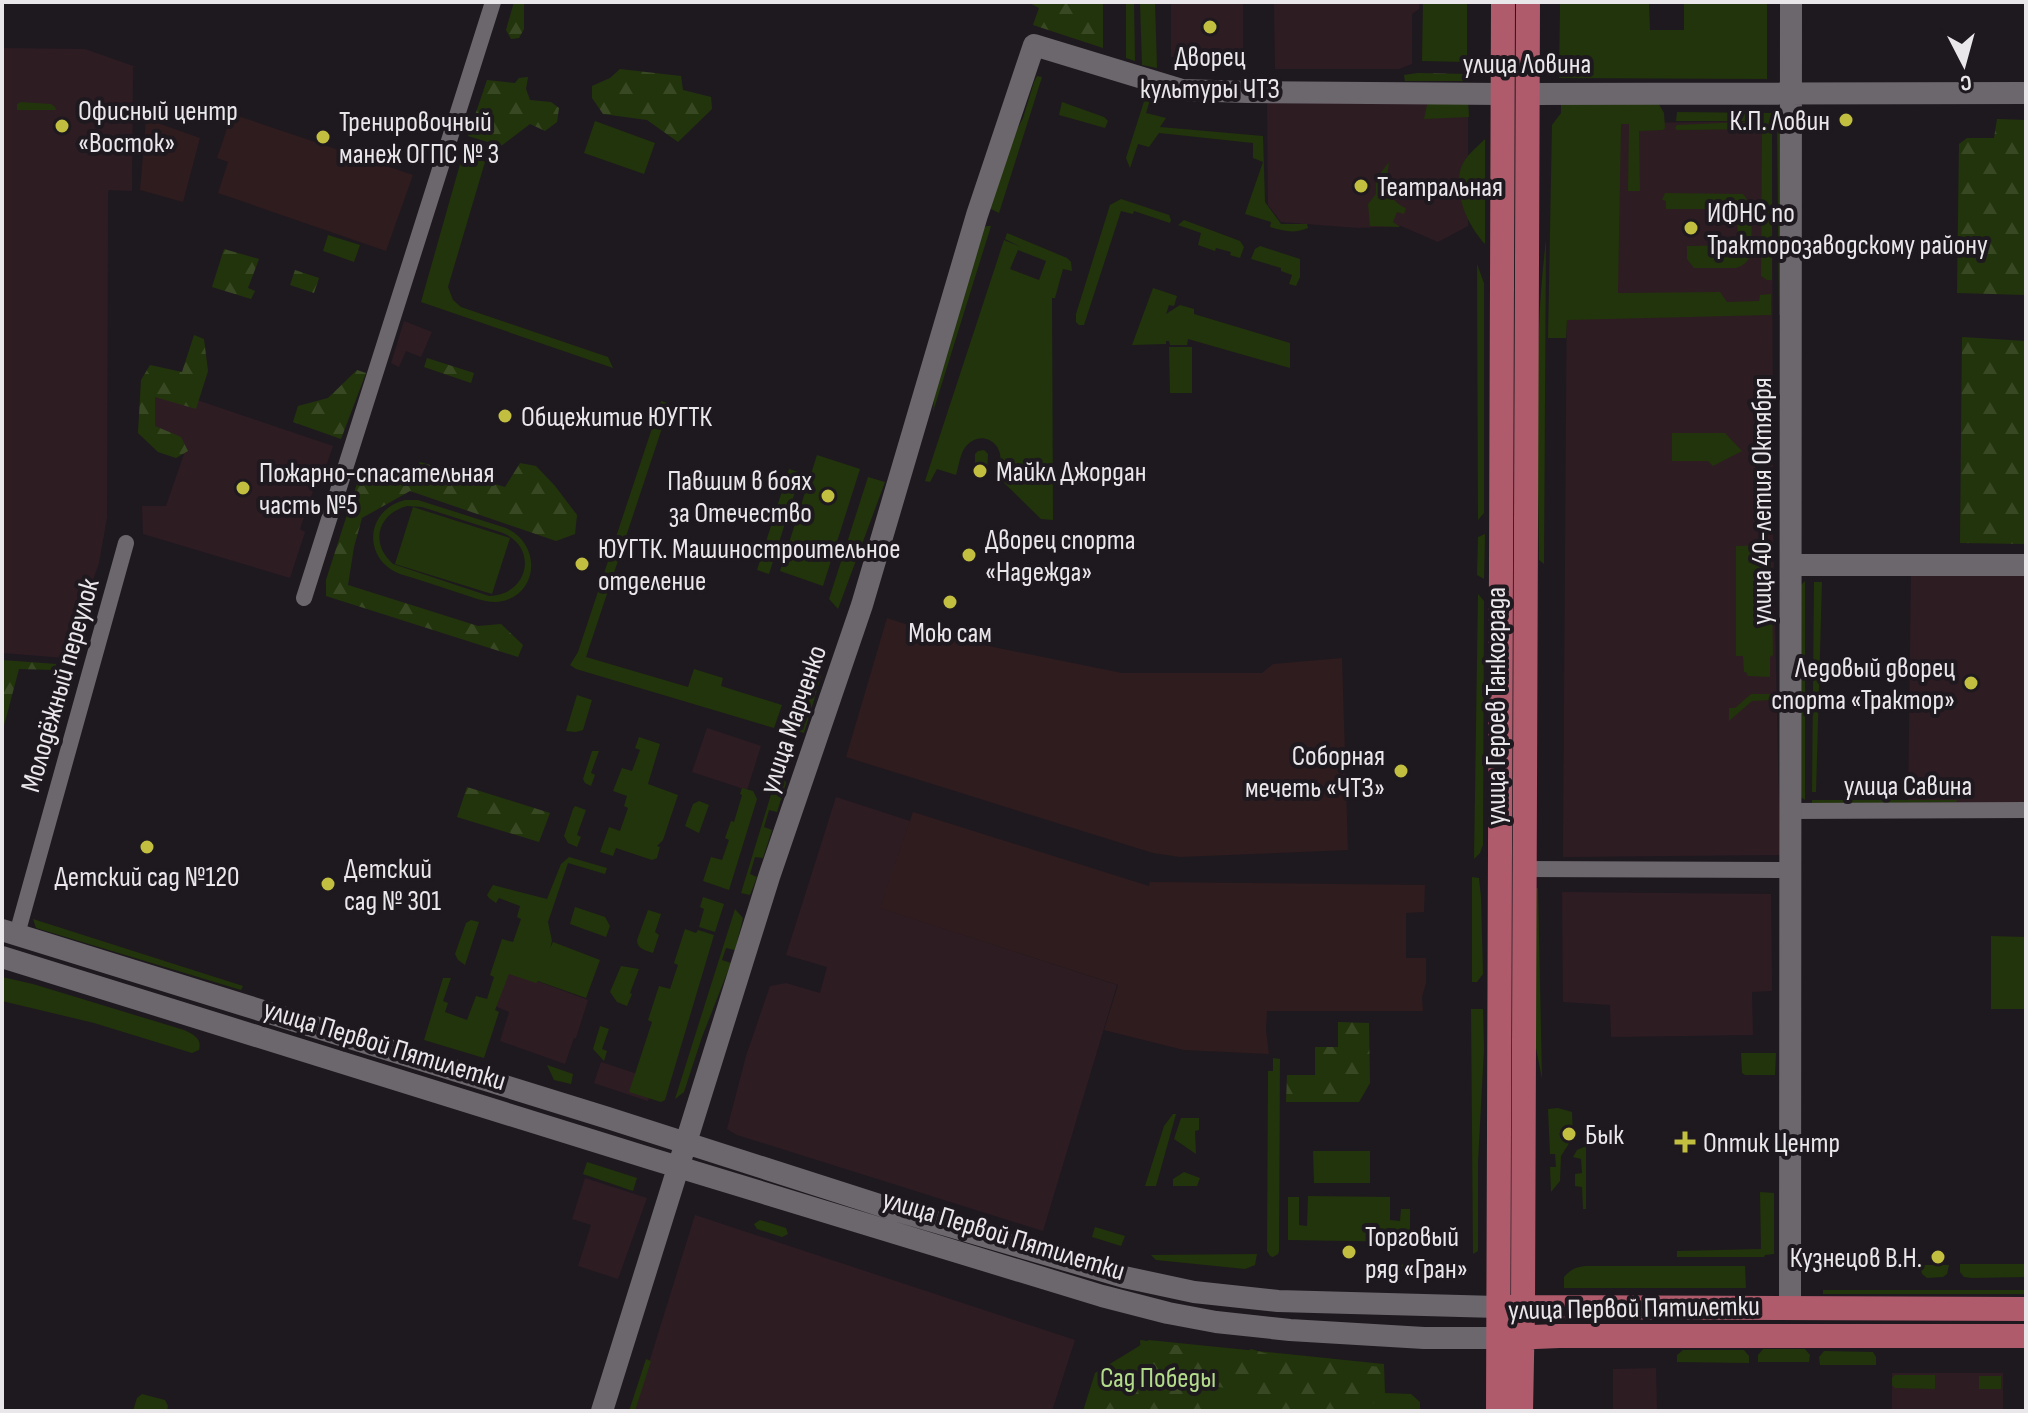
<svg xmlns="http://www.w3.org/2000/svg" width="2028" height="1413" viewBox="0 0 2028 1413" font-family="'Sofia Sans Condensed',sans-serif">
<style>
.commercial{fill:#2e1c23}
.industrial{fill:#2f1c1e}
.green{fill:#22340b;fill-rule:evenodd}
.forest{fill:url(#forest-firs)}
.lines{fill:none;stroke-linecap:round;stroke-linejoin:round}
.street{stroke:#6c666d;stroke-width:16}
.secondary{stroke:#6c666d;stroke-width:22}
.primary{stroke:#af5b6c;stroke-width:24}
.poi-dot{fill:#c1be40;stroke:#1e191f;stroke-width:3}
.labels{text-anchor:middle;stroke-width:8;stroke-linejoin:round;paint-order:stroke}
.poi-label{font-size:28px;fill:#eae7eb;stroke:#1e191f;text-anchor:start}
.street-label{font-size:28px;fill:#eae7eb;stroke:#1e191f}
.park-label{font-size:28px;fill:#b3dc8a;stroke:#1e191f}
</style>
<defs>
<pattern id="forest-firs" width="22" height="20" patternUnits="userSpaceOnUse" patternTransform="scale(2)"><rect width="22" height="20" fill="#22340b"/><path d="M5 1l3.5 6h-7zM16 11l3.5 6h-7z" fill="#384823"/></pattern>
</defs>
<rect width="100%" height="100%" fill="#1e191f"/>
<path class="commercial" d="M1171 2H1243V58L1171 57Z
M1274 2H1419V9L1412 14V64L1399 69H1275Z
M2 48 85 49 136 67H133L132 191 109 190 108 192 107 518 99 563 66 658 2 653Z
M1267 98 1468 100V226L1438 242 1401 226 1358 228 1281 222 1268 205Z
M1772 121 1773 522 1780 855 1563 857 1568 124Z
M404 321 432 332 421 357 406 351 399 367 391 363Z
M147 383 333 446 325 469 321 468 300 529 305 532 290 578 143 534 142 506H166L184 454 146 435Z
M1911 570 2026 571V807H1908Z
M707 728 761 746 747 790 692 772Z
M836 797 910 821 881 908 1117 985 1043 1231 737 1135 727 1129 746 1056 770 986 786 983 820 993 827 967 786 955Z
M1562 892 1771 894 1772 991 1752 992 1753 1035 1611 1037 1610 1005 1563 1002Z
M508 970 588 1000 576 1038H574L565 1064 500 1041 509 1012 495 1006Z
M601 1062 655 1080 648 1101 594 1083Z
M585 1178 647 1198 618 1279 578 1266 591 1225 572 1219Z
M695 1215 1075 1340 1052 1411H634Z
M1656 1368 1657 1411H1613V1369Z
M1892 1373H2003V1411H1892Z"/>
<path class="industrial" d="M232 114 413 175 386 251 218 193 228 162 217 158Z
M146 119 200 138 183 202 140 190Z
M887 618 927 631 964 641 1122 673H1262L1273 664 1342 658 1348 850 1180 857 1153 853 846 757Z
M913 812 1149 886 1150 882 1425 885 1424 912 1406 913V958H1426V983L1422 997 1423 1011H1267L1266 1030 1269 1054 1184 1050 1104 1030 1118 985 880 908Z"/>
<path class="green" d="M1126 2H1134L1135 61 1126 58Z
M1140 2H1155L1157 68 1142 65Z
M1423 2H1467V62L1422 61Z
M1560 2H1649L1650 30H1684V4H1767V79L1559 78Z
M1037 76 1042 77 999 213 991 209 989 201 1006 151 1023 118 1034 82Z
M1147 92 1152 93 1146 113 1166 118 1160 127 1263 136 1265 202 1281 224H1307L1308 228C1294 234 1284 231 1270 227L1271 222 1245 214 1263 162 1253 158V143L1159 133 1149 147 1138 144 1130 168 1126 158Z
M1468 100 1469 117 1424 119 1427 105 1430 102Z
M1657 101 1664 113 1665 128 1663 130 1639 131 1640 191H1628L1629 124H1621L1618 293 1720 292 1727 302 1759 301 1760 295 1771 294V315L1567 320 1566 338H1548L1552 125 1561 113V102Z
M21 102 51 104 55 107 56 110H17V104Z
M1062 102 1104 117 1108 121 1105 128 1059 115Z
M1677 112 1772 113V280H1767L1761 276 1762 129 1677 130 1675 128 1677 125 1763 121H1676Z
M1777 119H1780L1783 314 1779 315Z
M595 121 655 143 644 174 584 153Z
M1485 139V244C1468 226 1453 193 1461 168 1465 156 1476 148 1485 139Z
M464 150 485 162 448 287 453 300 461 307 608 357 613 368 421 302Z
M1389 162C1386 181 1386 200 1406 208L1404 214 1397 212 1393 222 1400 227 1370 226 1368 204 1376 194V179Z
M1665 193 1743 194C1755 208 1751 235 1751 253 1748 261 1745 265 1736 268H1694L1687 259V246L1738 245 1737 209H1666V201L1662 200Z
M1121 199 1169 215 1171 220 1170 223 1134 211 1133 214 1121 211 1084 325H1079L1076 322V314L1110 205Z
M1184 220 1240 241 1244 247 1240 258 1230 255 1231 252 1216 248 1215 251 1198 245 1201 233 1178 225Z
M987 226H991L933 412 935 389 982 228Z
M1007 233 1067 258 1071 262 1072 271 1063 269 1055 298H1052L1053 520 1041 519 995 474C1012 451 986 426 967 445 960 452 959 465 956 475L937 469 930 482 925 481 1004 240 1021 247 1005 239ZM1018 250 1046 261 1039 280 1010 269Z
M328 235 360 245 354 262 323 251Z
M1546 240 1544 564 1539 560C1538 454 1533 346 1546 240Z
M1260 246 1300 259V277L1296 286 1289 284 1292 275 1281 271V268L1251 259 1255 249Z
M1477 264 1484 283V513L1478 520Z
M1153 288 1177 296 1174 306 1169 305 1166 314 1180 305 1194 309V314L1290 343V368L1188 339 1187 345H1170L1169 341H1166V344L1132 345Z
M1169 347H1192V393H1170Z
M661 401 670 404 586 657 688 687 694 669 723 678 721 686 782 705 774 728 576 669 570 665 578 652Z
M1672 433H1725L1742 451 1713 466 1708 461H1672Z
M984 450 988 454 987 474 984 477 980 478 975 474V454L978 451Z
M817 455 860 469 823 586 780 571Z
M789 469 801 473 769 574 757 570Z
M868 477 885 482 838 609 829 599Z
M405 500H418L506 528C544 545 538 600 495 602 483 602 470 596 459 593 439 586 420 580 400 574 362 559 365 510 405 500ZM407 506 422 507 503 533C539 549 528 595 489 596L393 564C370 544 377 514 407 506Z
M413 507 510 538 492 594 395 564Z
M1485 534 1484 579 1477 575 1478 537Z
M1771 545 1773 655 1770 657V677L1748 676 1746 672H1744L1743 656H1736V546Z
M1805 581V800L1799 796V587Z
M1814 582H1822L1816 792H1812Z
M1478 594 1484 601 1483 845 1480 853 1474 859Z
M810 659 821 664 823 670 804 733 789 728Z
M1751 694H1775V697L1771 700 1752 701 1729 721V708H1735Z
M577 695 592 700 583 730 576 732 566 731Z
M639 737 660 744 648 784 678 795 663 840 657 846 660 847 657 858 652 860 616 848 613 856 600 852 609 827 620 831 628 808 624 806 627 796 613 791 622 768 632 771 640 750 635 748Z
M592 751H599L591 773 595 775 591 786 585 783 583 779Z
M776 778 785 780 786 783 777 812 769 810 764 827 772 830 763 858 755 857 750 874 757 877 750 895 741 893Z
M742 788 753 791 757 799 729 890 703 881 711 857 722 860 729 840 725 838 731 821 734 822 742 795 740 794Z
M1812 800H1957L1956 802 1812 804Z
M699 801 709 805 699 833 685 826 693 804Z
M575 806 586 810 577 835 581 837 577 847 568 843 564 836 573 809Z
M569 857 607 868 605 874 568 863 548 922 552 941 550 948 553 942 600 960 586 998 538 981 536 983 509 974 495 1010 499 1012 484 1058 424 1040 443 978H451L443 1001 448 1003 445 1012 467 1020 476 996 487 999 494 977 490 975 502 939 513 942 521 919 517 917 520 906 499 898 496 903 489 898 487 895 493 885 547 899 561 864Z
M1472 877 1479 878 1481 897 1483 974 1477 982H1472Z
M1533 888H1538L1542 1079 1535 1043Z
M703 897 724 904 715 932 699 927 704 909 700 907Z
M575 907 605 917 610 926 606 937 570 924Z
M735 909 743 918 735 950 726 948 722 960 731 963 702 1037 684 1092 675 1099Z
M648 910 661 914 655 932 659 935 653 953C645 950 637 949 637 940Z
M33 919 243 986 241 990 36 928Z
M471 920 479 922 465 965 458 960 455 954 466 923Z
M685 929 696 933 698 930 714 935 665 1100 661 1102 629 1092 652 1022 648 1020 659 986 670 989 678 965 674 963Z
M1991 936 2026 937V1009H1991Z
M621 966 639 969 630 993 632 994 627 1006 617 1002 610 992Z
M2 977 33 984 184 1030C194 1035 202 1038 199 1050L192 1053 94 1023 2 1001Z
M1471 1009H1483L1484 1049 1478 1162V1251L1473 1254Z
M600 1026 609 1029 602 1049 607 1051 604 1061 593 1049Z
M1741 1053H1776L1775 1075H1745L1742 1073Z
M1273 1058 1280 1059 1279 1251 1278 1254 1273 1257 1270 1256 1267 1251 1268 1071H1273Z
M547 1065 573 1074 571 1084 554 1080Z
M1558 1108 1572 1112 1573 1137 1561 1156 1560 1181 1551 1192 1550 1167H1556L1555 1154H1550L1548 1109Z
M1173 1114H1176L1156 1186H1145L1164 1126Z
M1181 1118H1199V1130L1195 1131 1196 1154 1174 1139Z
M1586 1146V1209H1583L1582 1187 1575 1186V1174L1582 1173 1581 1159 1573 1157 1577 1150Z
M1313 1151H1370V1183H1314Z
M587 1162 637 1178 633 1191 583 1174Z
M1184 1172 1200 1178 1197 1186H1173V1179Z
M1760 1192 1774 1193V1254L1765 1255 1764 1257H1677V1251L1761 1249Z
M1308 1196 1390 1197V1220L1400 1221 1401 1209H1410V1242L1288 1240V1197H1299V1225L1307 1226Z
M760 1220 786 1228 788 1234 782 1237 757 1229 754 1224Z
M1095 1227 1125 1236 1121 1246 1092 1237Z
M1257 1254 1255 1265 1245 1269 1156 1260 1151 1255Z
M1371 1264 1425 1265 1428 1267 1429 1270 1424 1274 1371 1273 1367 1269Z
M1960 1264H2026V1277L1972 1278 1964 1277 1960 1272Z
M1920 1265H1949L1947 1274 1943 1277 1927 1278 1922 1274Z
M1586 1266H1745L1746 1288H1564V1277C1571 1269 1576 1267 1586 1266Z
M1823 1290H2026V1294H1823Z
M1149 1340 1384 1364 1385 1393 1411 1394 1420 1402V1411H1083L1095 1373Z
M1763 1349H1805L1810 1355 1809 1362H1758V1355Z
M1683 1350H1744L1749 1356V1363L1677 1362V1355Z
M1824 1351 1873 1352 1876 1357V1365H1820L1819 1357Z
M646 1359 651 1361 635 1411H629Z
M1895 1375H1935V1389L1895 1388 1892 1385V1378Z
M1979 1376H2001V1389H1979Z
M142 1394 165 1400 168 1406 167 1411H133L137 1398Z"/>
<path class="forest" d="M514 2H524V29L519 38 511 39 506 30Z
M1028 2H1103V48L1033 25 1039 8Z
M620 69 681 76 683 90 711 97 712 109 678 142 647 120 603 114 592 98V86L610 78Z
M1418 73 1467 74V81H1405L1404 75Z
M528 77 526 89 530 100 551 102 559 108 557 122 545 131 530 124 501 146 468 136 487 80 515 83 519 78Z
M1997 119 2026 120V295L1957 293 1959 144 1967 138H1994Z
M224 249 259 259 248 288 255 291 251 299 212 287Z
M295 270 319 278 314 293 290 285Z
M194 335 204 339 208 371 196 409 155 397V426L181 437 188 451 176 458 158 452 138 433 141 380 150 365 182 372Z
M1962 337 2026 341V544L1960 543Z
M427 358 474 373 471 383 424 367Z
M357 370 366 373 341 439 293 422 298 406 328 398Z
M420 462 505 487 520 463 536 466 555 486 577 515 575 534 556 541 410 491 362 518 354 547 348 585 478 626 501 624 523 645 518 657 326 596V580L362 468 410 483Z
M2 660 56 664 55 670 19 669 2 733Z
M467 787 550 813 539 842 457 817Z
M1338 1022 1369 1023 1370 1083 1359 1102H1286L1287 1075H1315V1047H1338Z
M1140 1340 1197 1348 1204 1370 1235 1374 1236 1360 1251 1349 1278 1357 1381 1367V1397L1364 1411H1252L1235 1390 1219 1387 1203 1388 1195 1397 1202 1411H1103L1142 1362Z"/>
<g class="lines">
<path class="street" d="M304 598 493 2
M1791 811 2026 810
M1525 869 1791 870
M17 934 126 543"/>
<path class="secondary" d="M1527 94 2026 93
M1791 565H2026
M2 930 608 1118 898 1211 1124 1277 1194 1292 1278 1301 1497 1307
M2 957 652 1159 1102 1296 1168 1313 1216 1322 1290 1330 1424 1338H1497
M1790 1308 1791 2
M602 1411 769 877 862 605 977 215 1034 45 1182 90 1247 92 1503 94"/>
<path class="primary" d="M1508 1307 2026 1309
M1508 1338 1559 1336H2026
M1498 1411 1503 2
M1521 1411 1523 1307 1528 2"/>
</g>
<g class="poi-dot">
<circle cx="1210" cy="27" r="8"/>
<circle cx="1846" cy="120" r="8"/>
<circle cx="62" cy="126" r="8"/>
<circle cx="323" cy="137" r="8"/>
<circle cx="1361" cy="186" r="8"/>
<circle cx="1691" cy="228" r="8"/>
<circle cx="505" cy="416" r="8"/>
<circle cx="980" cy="471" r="8"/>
<circle cx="243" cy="488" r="8"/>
<circle cx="828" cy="496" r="8"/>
<circle cx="969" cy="555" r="8"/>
<circle cx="582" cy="564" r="8"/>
<circle cx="950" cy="602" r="8"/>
<circle cx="1971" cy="683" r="8"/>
<circle cx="1401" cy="771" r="8"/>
<circle cx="147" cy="847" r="8"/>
<circle cx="328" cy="884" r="8"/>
<circle cx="1569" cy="1134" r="8"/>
<path d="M1681 1130h8v8h8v8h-8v8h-8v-8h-8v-8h8z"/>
<circle cx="1349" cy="1252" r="8"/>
<circle cx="1938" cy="1257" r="8"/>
</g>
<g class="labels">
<g class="poi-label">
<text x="1210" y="66" text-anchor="middle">Дворец<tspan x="1210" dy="32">культуры ЧТЗ</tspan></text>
<text x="78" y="120">Офисный центр<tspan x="78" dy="32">«Восток»</tspan></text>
<text x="1830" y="130" text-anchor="end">К.П. Ловин</text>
<text x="339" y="131">Тренировочный<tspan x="339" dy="32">манеж ОГПС № 3</tspan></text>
<text x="1377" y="196">Театральная</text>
<text x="1707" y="222">ИФНС по<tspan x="1707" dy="32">Тракторозаводскому району</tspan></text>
<text x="521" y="426">Общежитие ЮУГТК</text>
<text x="996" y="481">Майкл Джордан</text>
<text x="259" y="482">Пожарно-спасательная<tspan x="259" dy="32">часть №5</tspan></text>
<text x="812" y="490" text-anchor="end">Павшим в боях<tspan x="812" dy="32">за Отечество</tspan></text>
<text x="985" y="549">Дворец спорта<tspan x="985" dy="32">«Надежда»</tspan></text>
<text x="598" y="558">ЮУГТК. Машиностроительное<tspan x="598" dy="32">отделение</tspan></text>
<text x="950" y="642" text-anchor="middle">Мою сам</text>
<text x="1955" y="677" text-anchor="end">Ледовый дворец<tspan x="1955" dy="32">спорта «Трактор»</tspan></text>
<text x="1385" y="765" text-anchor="end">Соборная<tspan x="1385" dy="32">мечеть «ЧТЗ»</tspan></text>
<text x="344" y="878">Детский<tspan x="344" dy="32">сад № 301</tspan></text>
<text x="147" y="886" text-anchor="middle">Детский сад №120</text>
<text x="1585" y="1144">Бык</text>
<text x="1703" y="1152">Оптик Центр</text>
<text x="1365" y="1246">Торговый<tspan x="1365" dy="32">ряд «Гран»</tspan></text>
<text x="1922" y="1267" text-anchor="end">Кузнецов В.Н.</text>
</g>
<g class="street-label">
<text x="1527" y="73">улица Ловина</text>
<text transform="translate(1761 501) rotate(-90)" y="10">улица 40-летия Октября</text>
<text transform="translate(59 685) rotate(-74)" y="10">Молодёжный переулок</text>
<text transform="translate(1495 706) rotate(-90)" y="10">улица Героев Танкограда</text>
<text transform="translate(792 719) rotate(-71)" y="10">улица Марченко</text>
<text x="1908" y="795">улица Савина</text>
<text transform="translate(385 1044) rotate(17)" y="10">улица Первой Пятилетки</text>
<text transform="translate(1004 1234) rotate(17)" y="10">улица Первой Пятилетки</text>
<text transform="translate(1634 1307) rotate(-1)" y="10">улица Первой Пятилетки</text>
</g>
<g class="park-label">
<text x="1158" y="1387">Сад Победы</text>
</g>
</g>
<rect width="2028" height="1413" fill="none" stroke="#eae7eb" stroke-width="8"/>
<g transform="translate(1964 64) rotate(174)" stroke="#1e191f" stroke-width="6" paint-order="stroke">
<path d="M0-6L14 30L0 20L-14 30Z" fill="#eae7eb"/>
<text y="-12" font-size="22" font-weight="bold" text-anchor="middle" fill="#eae7eb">С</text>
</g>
</svg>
